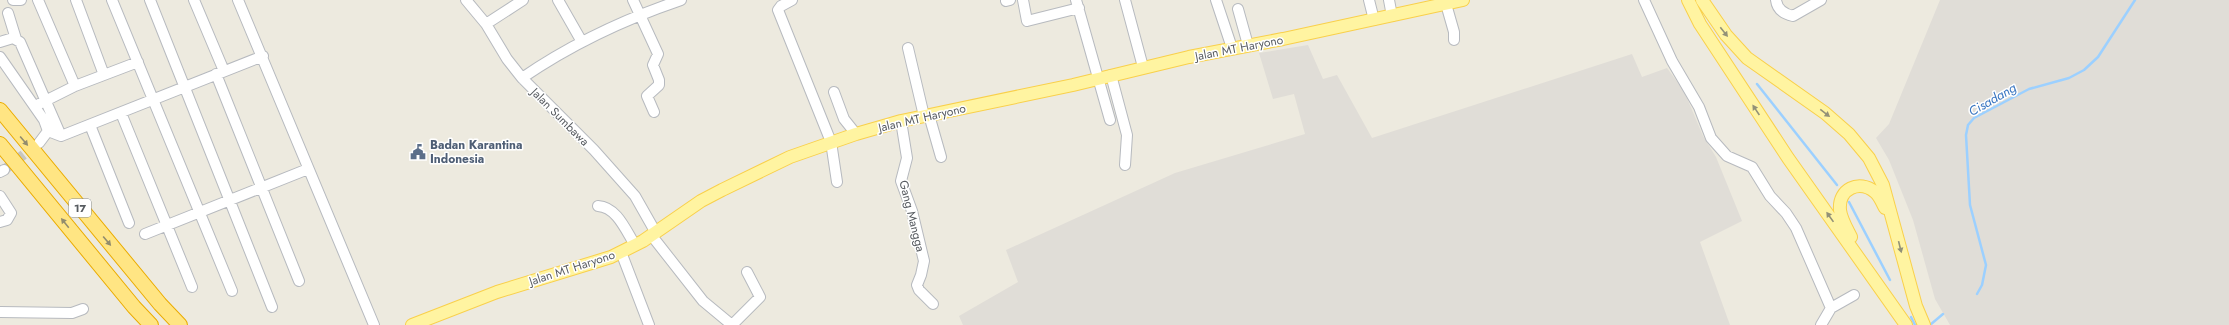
<svg xmlns="http://www.w3.org/2000/svg" width="2229" height="325" viewBox="0 0 2229 325" font-family="Jost,sans-serif">
<style>
.industrial{fill:#e0ddd7}
.lines{fill:none;stroke-linecap:round;stroke-linejoin:round}
.stream{stroke:#9cd0ff;stroke-width:2.5}
.minor-tunnel{stroke:#c8c6c0;stroke-width:10;stroke-dasharray:10 5;stroke-linecap:butt}
.minor-casing{stroke:#b7babf;stroke-width:12}
.major-casing{stroke:#f9d04b;stroke-width:14}
.highway-casing{stroke:#ebac00;stroke-width:16}
.minor{stroke:#fff;stroke-width:10}
.major{stroke:#fff4a1;stroke-width:12}
.highway{stroke:#ffe583;stroke-width:14}
.oneway{fill:#929177}
.oneway2{fill:#928c6d}
.labels{text-anchor:middle;stroke-width:3;stroke-linejoin:round;paint-order:stroke}
.shield{fill:#fff;stroke:#8a8d90;stroke-width:1}
.shield-label{font-size:11px;font-weight:bold;fill:#585c61}
.street-label{font-size:12px;fill:#585c61;stroke:#fff}
.service-label{font-size:12px;font-weight:bold;fill:#4e5e75;stroke:#fff;text-anchor:start}
.water-label{font-size:13px;font-style:italic;fill:#3774c0;stroke:#fff}
</style>
<rect width="100%" height="100%" fill="#edeadf"/>
<path class="industrial" d="M1940 0H2229V325H1950L1935 299 1913 220 1889 160 1876 138 1889 124Z
M1308 45 1323 79 1337 75 1372 138 1632 54 1642 77 1667 68 1684 91 1703 136 1716 157 1742 221 1700 242 1730 325H963L959 316 1018 282 1006 250 1175 173 1305 134 1294 94 1273 99 1259 53Z"/>
<g class="lines">
<path class="stream" d="M1757 84 1837 185
M1849 202 1890 280
M1977 294 1982 285 1986 265 1970 205 1966 135 1968 125 1974 118 2029 89 2069 78 2084 70 2098 57 2135 0
M1911 317 1915 325
M1930 325 1943 314"/>
<path class="minor-tunnel" d="M4 170 36 145"/>
<defs>
<path id="minor" d="M13 0H21
M38 0 75 86 138 62
M76 0 104 75
M112 0 232 291
M150 0 272 307
M194 0 224 71
M238 0 374 325
M466 0 486 24 507 59 522 78 594 150 635 196 656 233
M558 0 582 42
M633 0 658 54 653 65 659 80V85L647 96 654 112
M792 0 781 6 778 10 831 142 837 182
M1023 0 1027 21 1079 8
M1076 0 1110 120
M1125 0 1143 67
M1216 0 1232 48
M1369 0 1374 20
M1389 0 1392 16
M1644 0 1672 61 1699 107 1711 138 1727 156 1752 167 1770 196 1786 213 1796 228 1831 308 1821 325
M1776 0C1777 9 1784 14 1793 16L1821 0
M1006 1 1010 0
M1446 4 1454 32V40
M1238 9 1248 45
M8 13 16 39
M486 24 523 0
M0 42 13 38 20 42 61 136
M908 48 924 116
M0 57 44 120 48 131 39 143
M216 74 299 281
M1111 75 1127 135 1125 165
M522 78C570 45 625 19 681 0
M834 92 844 119 856 134
M39 104 75 86
M121 113 192 287
M929 115 941 157
M901 121 907 158 901 181 912 211 924 261 921 275 917 285 919 290 933 304
M90 125 129 223
M48 131 61 136 263 56
M0 172 4 170
M0 196 11 213 7 220 0 222
M598 206C617 207 626 231 635 245
M145 234 308 169
M652 236 703 301 732 325 760 297 747 272
M621 252 649 325
M1831 308 1854 295
M0 312 72 313 83 309"/>
<path id="major" d="M1688 0 1700 24 1788 158 1906 325
M1702 0 1726 35 1747 58 1825 113 1849 134 1869 158 1883 185 1916 306 1924 325
M1851 237C1847 229 1841 219 1840 210 1838 189 1859 179 1875 192 1880 196 1882 203 1885 208
M412 325 497 292 611 257 643 241 701 201 722 190 790 157 856 134 901 121 1073 85 1189 57 1283 39 1463 0"/>
<path id="highway" d="M0 110 160 304 180 325
M0 144 134 307 151 325"/>
</defs>
<use href="#minor" class="minor-casing"/>
<use href="#major" class="major-casing"/>
<use href="#highway" class="highway-casing"/>
<use href="#minor" class="minor"/>
<use href="#major" class="major"/>
<use href="#highway" class="highway"/>
</g>
<defs><path id="oneway-solid" d="M-6-.8H1V-3.2L6.5 0L1 3.2V.8H-6Z"/></defs>
<g class="oneway">
<use href="#oneway-solid" transform="translate(1724 32) rotate(52)"/>
<use href="#oneway-solid" transform="translate(1756 110) rotate(-124)"/>
<use href="#oneway-solid" transform="translate(1825 113) rotate(38)"/>
<use href="#oneway-solid" transform="translate(1830 217) rotate(-125)"/>
<use href="#oneway-solid" transform="translate(1900 247) rotate(76)"/>
</g>
<g class="oneway2">
<use href="#oneway-solid" transform="translate(24 141) rotate(50)"/>
<use href="#oneway-solid" transform="translate(65 223) rotate(-129)"/>
<use href="#oneway-solid" transform="translate(107 241) rotate(50)"/>
</g>
<defs>
<symbol id="civic-bare" viewBox="-9 -9 18 18"><path d="M-.6-6.5H3V-4.5H.6V-3L4-1V1h2V6H-6V1h2V-1L-.6-3ZM-1.2 2.5V6h2.4V2.5Z" fill="#5c6f8a" stroke="#fff" stroke-width="2.5" paint-order="stroke"/></symbol>
</defs>
<g fill-rule="evenodd">
<use href="#civic-bare" x="407" y="141" width="22" height="22"/>
</g>
<g class="labels">
<rect class="shield" x="69" y="199" width="22" height="18" rx="3"/>
<g class="shield-label">
<text x="80" y="212">17</text>
</g>
<g class="street-label">
<text transform="translate(1239 48) rotate(-11)" y="4">Jalan MT Haryono</text>
<text transform="translate(560 117) rotate(45)" y="4">Jalan Sumbawa</text>
<text transform="translate(922 118) rotate(-13)" y="4">Jalan MT Haryono</text>
<text transform="translate(912 216) rotate(76)" y="4">Gang Mangga</text>
<text transform="translate(572 268) rotate(-18)" y="4">Jalan MT Haryono</text>
</g>
<g class="service-label">
<text x="430" y="149">Badan Karantina<tspan x="430" dy="14">Indonesia</tspan></text>
</g>
<g class="water-label">
<text transform="translate(1992 99) rotate(-30)" y="5">Cisadang</text>
</g>
</g>
</svg>
